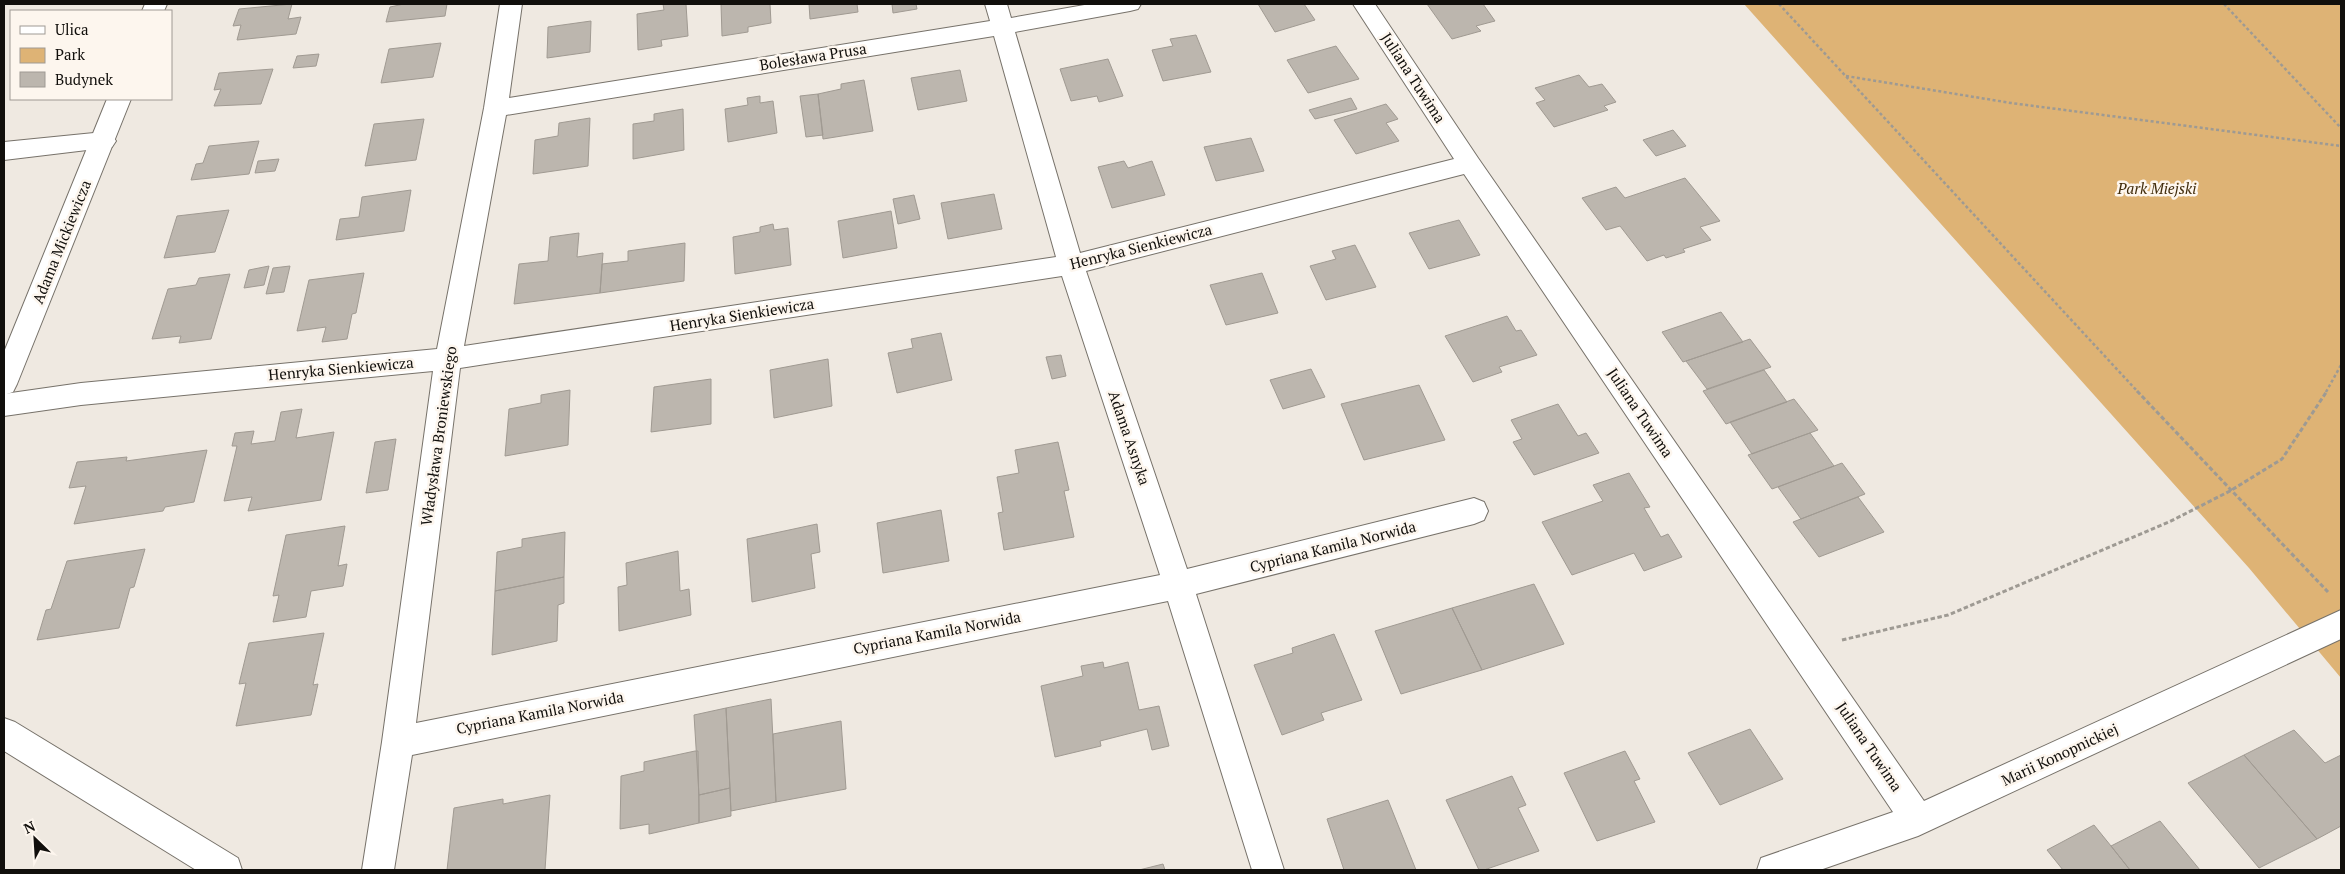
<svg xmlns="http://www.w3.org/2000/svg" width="2345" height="874" viewBox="0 0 2345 874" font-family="'PT Serif',serif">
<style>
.green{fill:#deb375}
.building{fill:#bcb6ae;stroke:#a09a92}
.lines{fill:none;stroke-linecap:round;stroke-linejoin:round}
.street-casing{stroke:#77726a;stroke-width:2}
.secondary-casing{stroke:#77726a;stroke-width:2}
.path-far1{stroke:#9e9a93;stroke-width:2.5;stroke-dasharray:3 2.5;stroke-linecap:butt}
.path{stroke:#9e9a93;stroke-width:3;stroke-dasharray:4.5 2.5;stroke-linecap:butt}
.street{fill:#fff;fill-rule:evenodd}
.secondary{fill:#fff;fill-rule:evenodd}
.labels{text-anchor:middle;stroke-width:5;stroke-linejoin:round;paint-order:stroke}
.street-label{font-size:15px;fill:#110f0c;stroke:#fdf6ee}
.park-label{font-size:15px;font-style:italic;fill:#412c0c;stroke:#fdf6ee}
</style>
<rect width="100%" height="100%" fill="#efe9e1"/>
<path class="green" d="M1744 4H2341V678L2249 568Z"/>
<path class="building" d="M292 4 288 19 301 17 296 34 237 40 241 25 233 26 239 9Z
M404 4H447L445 16 386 22 390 7Z
M663 4H686L688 36 661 40 662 46 638 50 637 14 664 10Z
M721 4H770L771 23 748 27V32L722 36Z
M809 4H857L858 12 810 19Z
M892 4H920H916L917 9 893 13Z
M1258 4H1304L1315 20 1275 32Z
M1427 4H1483L1495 21 1476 26 1481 31 1452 39Z
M591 21 590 52 547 58 548 27Z
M1196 35 1211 72 1163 81 1152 50 1173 46 1170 39Z
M441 43 433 77 381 83 389 49Z
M1336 46 1359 79 1308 93 1287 60Z
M319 54 316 66 293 68 297 56Z
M1108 59 1123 96 1099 102 1097 96 1071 101 1060 69Z
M273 69 261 104 214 106 221 89 214 90 219 73Z
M960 70 967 101 918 110 911 78Z
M1579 75 1589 87 1602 84 1616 102 1604 106 1608 110 1554 127 1536 103 1545 100 1535 88Z
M864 80 873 131 823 139 818 94 841 89V84Z
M818 94 823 135 806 137 800 96Z
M760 96V103L773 101 777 133 728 142 725 109 748 105 747 98Z
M1351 98 1357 109 1315 119 1309 110Z
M1386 104 1398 119 1386 123 1399 141 1356 154 1334 120Z
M683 109 684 150 633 159V124L654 121V114Z
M590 118 588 166 533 174 535 140 558 136 559 123Z
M424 119 416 160 365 166 374 124Z
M1673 130 1686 146 1656 156 1643 140Z
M1251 138 1264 171 1216 181 1204 147Z
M259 141 249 174 191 180 196 164 203 163 209 146Z
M279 159 275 171 255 173 258 161Z
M1124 161 1128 168 1152 161 1165 195 1112 208 1098 167Z
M1685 178 1720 221 1700 227 1711 240 1683 249 1685 252 1666 258 1664 255 1647 261 1620 226 1606 230 1582 198 1616 187 1625 198Z
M411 190 404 231 336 240 340 219 359 217 362 197Z
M994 194 1002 229 948 239 941 203Z
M914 195 920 219 898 224 893 199Z
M229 210 215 252 164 258 177 216Z
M891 211 897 248 843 258 838 221Z
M1459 220 1480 255 1429 269 1409 233Z
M773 224 774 230 788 228 791 265 735 274 733 237 760 232V227Z
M579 233 577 257 603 253 600 293 514 304 519 264 548 261 550 237Z
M685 243 684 281 600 293 602 264 628 261V251Z
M1355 245 1376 287 1326 300 1310 266 1336 259 1332 251Z
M269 266 264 285 244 288 249 270Z
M290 266 284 292 266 294 273 268Z
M364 273 356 313 352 314 347 339 322 342 326 327 297 331 309 280Z
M1262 273 1278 313 1226 325 1210 285Z
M230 274 211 339 179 343 181 336 152 339 168 289 196 285 199 278Z
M1721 312 1743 342 1683 362 1662 332Z
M1507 316 1516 331 1521 330 1537 355 1499 367 1502 372 1473 382 1445 336Z
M941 333 952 380 897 393 888 353 913 348 911 339Z
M1750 339 1771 367 1707 389 1686 361Z
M1061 355 1066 376 1052 379 1046 357Z
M828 359 832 406 774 418 770 370Z
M1311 369 1325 397 1283 409 1270 380Z
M1764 370 1787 402 1726 424 1703 391Z
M711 379V424L651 432 654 387Z
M1419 385 1445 440 1364 460 1341 404Z
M570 390 568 445 505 456 509 409 541 403V395Z
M1794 399 1818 430 1752 454 1730 422Z
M1558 404 1578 436 1586 433 1599 453 1534 475 1513 442 1522 439 1511 420Z
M302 409 296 438 334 432 321 500 248 511 252 497 224 501 237 446H232L235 433 254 431 251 444 275 441 281 412Z
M1810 433 1834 466 1772 489 1748 455Z
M396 439 388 490 366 493 375 442Z
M1058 442 1069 490 1064 491 1074 537 1004 550 998 513 1003 512 997 477 1019 473 1015 450Z
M207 450 194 502 165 507 163 511 74 524 86 486 69 488 77 462 127 457 126 461Z
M1842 463 1865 494 1801 519 1778 487Z
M1629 473 1650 507 1644 508 1661 537 1668 534 1682 557 1644 571 1634 553 1572 575 1542 522 1603 501 1593 485Z
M1858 497 1884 532 1819 557 1793 522Z
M941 510 949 561 883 573 877 523Z
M817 524 820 552 811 554 815 588 752 602 747 539Z
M345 526 338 566 347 564 343 586 311 591 306 617 273 622 279 595 273 596 286 535Z
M565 532 564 577 495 591 497 552 522 547V539Z
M145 549 134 587 130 588 119 628 37 640 46 610 51 609 67 561Z
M678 551 680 591 689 589 691 615 619 631 618 587 627 585 626 563Z
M564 577V603L558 605 557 641 492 655 495 591Z
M1534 584 1564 644 1482 670 1452 608Z
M1452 608 1482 670 1401 694 1375 631Z
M324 633 313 685 318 684 311 715 236 726 246 683 239 684 249 643Z
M1334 634 1362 700 1321 713 1324 720 1282 735 1254 665 1293 653 1292 648Z
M1103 662 1104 668 1128 662 1139 710 1159 706 1169 746 1152 750 1147 729 1100 741 1101 746 1055 757 1041 686 1083 676 1081 666Z
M771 699 776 802 731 811 726 708Z
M726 708 730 788 699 795 694 715Z
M841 721 846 789 776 802 773 734Z
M1750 729 1783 779 1720 805 1688 753Z
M2294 730 2325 763 2341 755V826L2317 839 2244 755Z
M695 751H698L699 823 649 834V824L620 829 621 776 644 771V762Z
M1625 751 1640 779 1634 781 1655 822 1597 841 1564 773Z
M2244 755 2317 839 2259 868 2188 783Z
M1512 776 1526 805 1518 808 1539 851 1484 870H1479L1446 800Z
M730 788 731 816 699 823V795Z
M550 795 545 870H447L454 808 503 799V804Z
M1388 800 1416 870H1344L1327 819Z
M2160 821 2200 870H2130L2111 846Z
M2094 825 2111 846 2130 870H2063L2047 850Z
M1163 864 1165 870H1139Z"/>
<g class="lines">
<defs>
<path id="street" d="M500 4H522L509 98 990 21 985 4H1007L1011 18 1090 4H1141L1138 9 1130 11 1015 32 1080 253 1454 159 1353 4H1375L1478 158 1924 801 2341 610V639L1918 836 1820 870H1757L1761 858 1893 812 1464 174 1086 271 1187 569 1474 498 1484 502 1488 511 1484 520 1474 524 1196 594 1284 870H1252L1168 601 412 755 394 870H362L382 742 433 371 81 405 4 416V394L81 383 437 349 484 108ZM994 36 1056 257 464 346 506 115ZM1062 276 1160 575 416 723 460 368Z
M104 132 112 135 116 141 112 147 4 160V142Z
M4 718 15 722 238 858 242 870H196L4 751Z"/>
<path id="secondary" d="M145 4H167L164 11H142Z
M107 99H131L17 384 13 392 4 395V352Z"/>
</defs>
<use href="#street" class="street-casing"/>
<use href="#secondary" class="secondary-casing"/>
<path class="path-far1" d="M1779 4 2138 392
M2224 4 2341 128
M1846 76 2011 103 2341 146
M2326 392 2341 365"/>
<path class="path" d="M2137 391 2328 592
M1842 640 1948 615 2169 522 2230 491 2282 459 2327 391"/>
<use href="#street" class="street"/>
<use href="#secondary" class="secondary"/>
</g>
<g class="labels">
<g class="street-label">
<text transform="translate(813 57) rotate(-9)" y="5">Bolesława Prusa</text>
<text transform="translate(1413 78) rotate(57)" y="5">Juliana Tuwima</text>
<text transform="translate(62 242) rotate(-68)" y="5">Adama Mickiewicza</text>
<text transform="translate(1141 247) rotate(-14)" y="5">Henryka Sienkiewicza</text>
<text transform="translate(742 315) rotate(-9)" y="5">Henryka Sienkiewicza</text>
<text transform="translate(341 369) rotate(-5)" y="5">Henryka Sienkiewicza</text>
<text transform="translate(1640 413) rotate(56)" y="5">Juliana Tuwima</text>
<text transform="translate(439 436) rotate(-82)" y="5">Władysława Broniewskiego</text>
<text transform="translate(1129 438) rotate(71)" y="5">Adama Asnyka</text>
<text transform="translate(1333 547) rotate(-14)" y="5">Cypriana Kamila Norwida</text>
<text transform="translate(937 633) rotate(-11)" y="5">Cypriana Kamila Norwida</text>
<text transform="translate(540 713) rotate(-11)" y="5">Cypriana Kamila Norwida</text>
<text transform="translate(1869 747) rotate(56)" y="5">Juliana Tuwima</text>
<text transform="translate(2060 755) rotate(-25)" y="5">Marii Konopnickiej</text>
</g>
<g class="park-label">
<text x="2157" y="194">Park Miejski</text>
</g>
</g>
<rect width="2345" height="874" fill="none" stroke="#110f0c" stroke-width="10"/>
<rect x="10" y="10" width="162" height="90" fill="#fdf6ee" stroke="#9f9a94"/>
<rect x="20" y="26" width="25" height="8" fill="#ffffff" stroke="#9f9a94"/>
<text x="55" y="35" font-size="15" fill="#110f0c">Ulica</text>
<rect x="20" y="48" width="25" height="15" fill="#deb375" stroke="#9f9a94"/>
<text x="55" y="60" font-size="15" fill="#110f0c">Park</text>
<rect x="20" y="72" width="25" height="15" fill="#bcb6ae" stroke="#9f9a94"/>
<text x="55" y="85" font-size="15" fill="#110f0c">Budynek</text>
<g transform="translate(35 839) rotate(335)" stroke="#fdf6ee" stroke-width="4" paint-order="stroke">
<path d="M0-4L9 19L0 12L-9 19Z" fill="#110f0c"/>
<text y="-8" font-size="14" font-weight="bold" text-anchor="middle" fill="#110f0c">N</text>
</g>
</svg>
